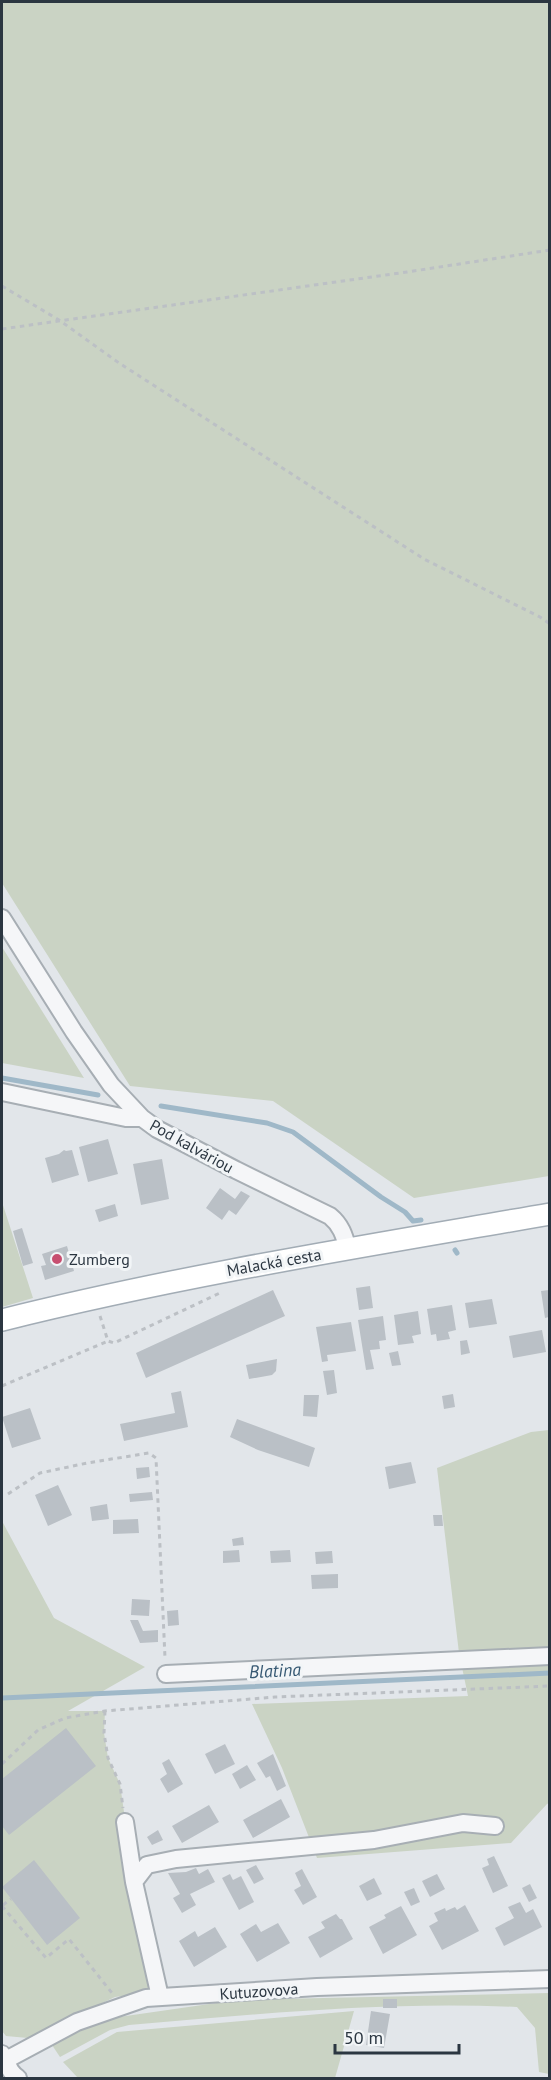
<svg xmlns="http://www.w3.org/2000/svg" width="551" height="2080" viewBox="0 0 551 2080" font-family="'PT Sans',sans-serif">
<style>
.green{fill:#cad3c4}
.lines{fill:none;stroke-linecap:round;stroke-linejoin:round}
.stream{stroke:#9fb8c8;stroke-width:5}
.building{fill:#bac0c6}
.minor-casing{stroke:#a7aeb4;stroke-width:20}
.major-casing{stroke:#a2acb5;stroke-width:24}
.path{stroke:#bcc0c5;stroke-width:3;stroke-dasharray:4.5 4.5;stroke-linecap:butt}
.minor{stroke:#f5f6f8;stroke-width:16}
.major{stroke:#fff;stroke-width:21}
.poi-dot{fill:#c74f70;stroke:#f2f5f7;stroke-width:2}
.labels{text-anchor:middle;stroke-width:6;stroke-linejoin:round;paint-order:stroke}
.street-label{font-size:16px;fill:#2b3641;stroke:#f2f5f7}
.poi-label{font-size:16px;fill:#2b3641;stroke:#f2f5f7;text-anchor:start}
.water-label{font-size:18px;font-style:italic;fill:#375973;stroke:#f2f5f7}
</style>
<rect width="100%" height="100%" fill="#e2e6ea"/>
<path class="green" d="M2 2H549V1176L414 1198 273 1101 130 1086 2 883Z
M2 947 84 1078 2 1063Z
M2 1202 33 1298 2 1307Z
M549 1430V1803L547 1804 511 1843 317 1858 282 1768 252 1704 468 1696 459 1653 437 1468 531 1432Z
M2 1521 54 1618 145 1667 68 1711H105L104 1733 108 1758 120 1784 134 1882 158 1991 115 1997 28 2038 6 2036 2 2031Z
M549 1993V2074L539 2072 535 2028 517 2007C387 2001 258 2014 129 2025L110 2030 60 2057 52 2045 105 2019 237 2000Z
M354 2011 335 2078H78L63 2062 117 2032Z"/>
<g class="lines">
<path class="stream" d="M2 1078 98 1095
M161 1106 267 1123 293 1132 381 1197 405 1212 413 1221 421 1220
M455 1250 457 1253
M2 1698 550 1673"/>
</g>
<path class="building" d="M108 1139 118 1174 88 1182 79 1147Z
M64 1150 66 1151 72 1150 79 1175 52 1183 45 1158 59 1154Z
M162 1159 169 1199 141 1205 133 1164Z
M220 1188 235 1199 241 1191 250 1196 236 1215 229 1210 222 1220 206 1208Z
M115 1204 118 1216 99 1222 95 1210Z
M22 1228 33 1263 23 1266 13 1231Z
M67 1246 74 1271 45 1280 41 1266 46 1265 42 1254Z
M370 1286 373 1308 359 1310 356 1288Z
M273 1290 285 1316 146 1378 136 1353Z
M549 1290V1317L545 1318 541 1291Z
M492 1299 497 1324 469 1328 465 1303Z
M452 1305 456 1330 448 1332 450 1339 437 1341 436 1334 431 1335 427 1309Z
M418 1311 421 1334 412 1336 414 1343 398 1345 394 1315Z
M383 1316 386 1340 379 1341 380 1349 370 1350 374 1369 366 1370 358 1320Z
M351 1322 356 1351 327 1355 328 1361 322 1362 316 1327Z
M542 1330 546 1352 513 1358 509 1336Z
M467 1340 470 1353 461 1355 460 1341Z
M398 1351 401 1365 392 1366 389 1353Z
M277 1359 276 1371 272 1375 249 1379 246 1365Z
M334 1370 337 1393 327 1395 323 1371Z
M181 1391 188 1427 124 1441 120 1424 175 1413 171 1393Z
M453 1394 455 1407 444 1409 442 1396Z
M304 1395H319L317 1417 303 1416Z
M30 1408 41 1439 12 1448 2 1417Z
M237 1419 315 1448 309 1467 258 1450 230 1437Z
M411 1462 416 1483 389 1489 385 1467Z
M149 1467 150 1477 137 1479 136 1468Z
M58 1485 72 1515 48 1526 35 1495Z
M152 1492 153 1500 130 1502 129 1494Z
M107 1504 109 1519 92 1521 90 1507Z
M433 1515H442L443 1526H434Z
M138 1519 139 1533 113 1534V1520Z
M243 1537 244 1545 233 1546 232 1539Z
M239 1550 240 1562 223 1563V1551Z
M290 1550 291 1562 271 1563 270 1551Z
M332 1551 333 1563 316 1564 315 1552Z
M338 1574V1588L312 1589 311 1575Z
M132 1599 150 1600 149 1616 131 1615Z
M178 1610 179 1625 168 1626 167 1611Z
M130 1620H138L143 1631 158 1630V1642L140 1643Z
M66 1728 96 1766 9 1835 2 1826V1779Z
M225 1744 235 1764 215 1774 205 1754Z
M273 1754 286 1786 277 1791 270 1776 266 1778 257 1763Z
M169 1759 183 1784 168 1793 160 1779 167 1774 162 1763Z
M247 1765 256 1780 240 1789 232 1774Z
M281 1799 290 1817 253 1838 243 1820Z
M209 1805 219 1822 182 1843 172 1826Z
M158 1830 163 1840 152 1845 147 1837Z
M494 1856 508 1886 493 1893 482 1868 489 1865 487 1859Z
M34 1860 80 1918 47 1945 2 1887Z
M256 1865 264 1879 254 1884 246 1870Z
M196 1868 199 1874 208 1869 215 1882 190 1894 196 1905 182 1913 173 1898 180 1894 168 1873 186 1872Z
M302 1869 317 1897 303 1905 294 1890 301 1886 295 1873Z
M230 1874 233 1880 241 1876 254 1902 239 1910 222 1878Z
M437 1874 445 1889 430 1897 422 1881Z
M374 1878 382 1894 367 1901 359 1886Z
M530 1884 537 1898 529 1902 522 1888Z
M414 1888 420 1902 411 1906 404 1892Z
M520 1902 526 1913 533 1909 542 1927 504 1946 495 1928 514 1918 508 1907Z
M465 1905 479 1931 442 1950 429 1926 438 1921 434 1913 445 1908 446 1911 455 1907 457 1910Z
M401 1906 417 1935 383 1954 369 1927 386 1918 384 1915Z
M336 1914 340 1919H342L353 1939 320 1958 308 1937 325 1928 321 1922Z
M278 1923 290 1943 257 1962 240 1934 256 1924 261 1932Z
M215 1927 227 1947 194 1967 179 1941 195 1931 198 1937Z
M383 1999H397V2008H383Z
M371 2011 390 2014 384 2048 366 2045Z"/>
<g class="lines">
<defs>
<path id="minor" d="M2 918 74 1032 111 1085 142 1118 157 1129 236 1170 330 1216C341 1225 344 1235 348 1249
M2 1092 126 1118H142
M166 1674 550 1656
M125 1822 134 1882 160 1997
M134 1882 147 1865 176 1859 374 1840 463 1823 495 1826
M2 2054C9 2064 7 2070 18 2078
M6 2060 77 2022 146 1998 317 1987 550 1979"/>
<path id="major" d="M2 1320C182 1275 366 1246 550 1214"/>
</defs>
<use href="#minor" class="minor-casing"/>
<use href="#major" class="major-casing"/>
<path class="path" d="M2 286 59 320 119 363 424 559 540 617 550 624
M2 329 407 272 550 250
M100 1316 108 1341 114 1343 222 1292
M2 1386 108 1341
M8 1494 40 1473 87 1463 149 1453 156 1458 165 1658
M105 1711 104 1733 108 1758 120 1784 123 1808
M2 1764 38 1730 65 1718 105 1711 275 1697 550 1686
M3 1905 11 1899
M2 1906 46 1958 69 1939 112 1993"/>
<use href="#minor" class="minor"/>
<use href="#major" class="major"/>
</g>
<circle class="poi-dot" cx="57" cy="1259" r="6"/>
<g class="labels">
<g class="street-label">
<text transform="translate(192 1146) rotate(29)" y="6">Pod kalváriou</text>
<text transform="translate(274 1262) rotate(-10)" y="6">Malacká cesta</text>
<text transform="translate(259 1991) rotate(-4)" y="6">Kutuzovova</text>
</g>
<g class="poi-label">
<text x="69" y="1265">Zumberg</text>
</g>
<g class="water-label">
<text transform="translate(275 1671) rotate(-3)" y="6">Blatina</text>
</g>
</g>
<rect width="551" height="2080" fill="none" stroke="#2b3641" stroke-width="6"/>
<path d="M335 2044v9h124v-9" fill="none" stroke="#2b3641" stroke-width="3"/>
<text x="344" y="2044" font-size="18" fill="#2b3641" stroke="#f2f5f7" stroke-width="4.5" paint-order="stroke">50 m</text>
</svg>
